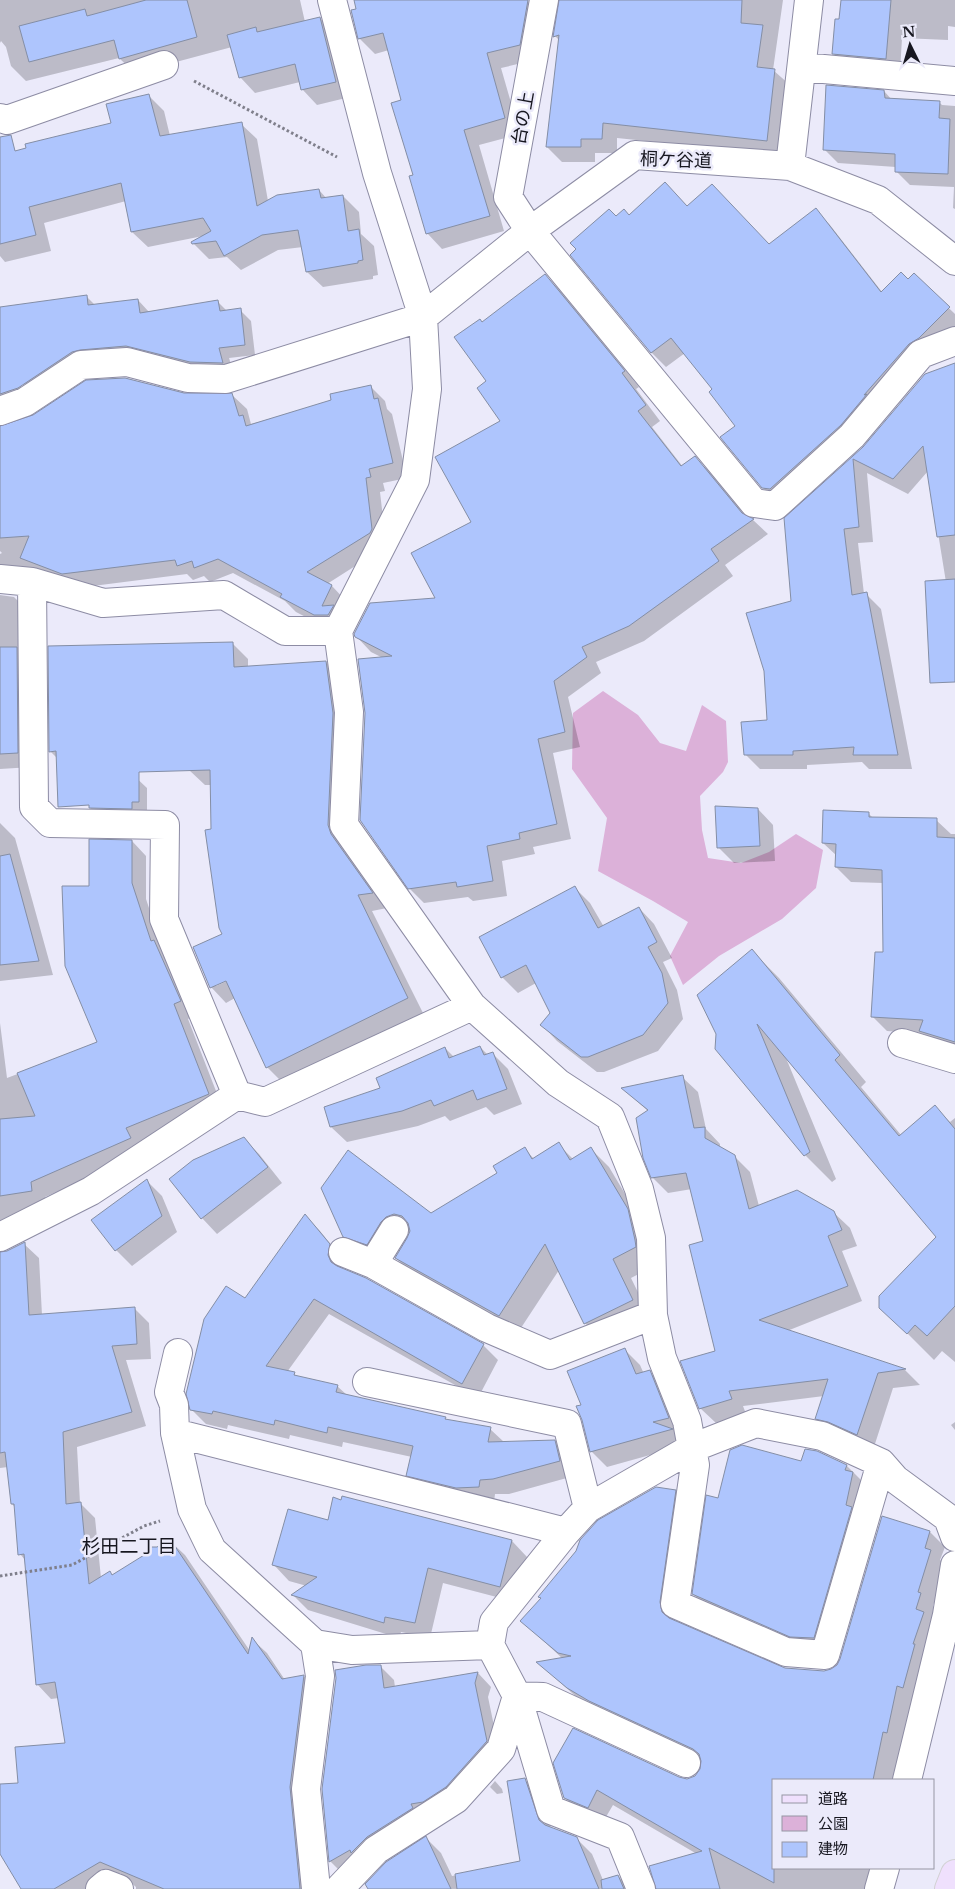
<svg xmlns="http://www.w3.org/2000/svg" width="955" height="1889" viewBox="0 0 955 1889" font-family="'Libre Baskerville','Noto Sans JP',serif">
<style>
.green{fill:#dcb1d9}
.shadow{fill:#0003;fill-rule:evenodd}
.building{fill:#aec5fd;stroke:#848ea5}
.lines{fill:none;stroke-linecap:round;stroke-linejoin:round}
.minor-casing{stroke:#8d8ca4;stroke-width:30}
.major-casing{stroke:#d1d1d2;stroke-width:30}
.path{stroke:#7f7f8b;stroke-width:3;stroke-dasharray:2.5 2.5;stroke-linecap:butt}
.minor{stroke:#fff;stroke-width:28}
.major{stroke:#efe0fd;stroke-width:28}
.labels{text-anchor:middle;stroke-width:5;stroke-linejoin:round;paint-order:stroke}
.street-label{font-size:18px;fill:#171720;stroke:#ebeafa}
.neighbourhood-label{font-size:19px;fill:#171720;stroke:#ebeafa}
</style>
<rect width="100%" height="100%" fill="#ebeafa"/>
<path class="green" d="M603 691 638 715 660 743 686 751 702 705 726 721 728 762 723 772 700 796 702 830 708 858 741 863 769 852 796 834 823 850 816 888 782 919 719 956 683 985 670 956 688 922 653 901 598 871 607 818 572 769 573 713Z"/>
<path class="shadow" d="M0 0H300L305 22 320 18 335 34 350 97 317 105 302 89 300 82 255 93 240 77 232 47 135 73 119 58 26 81 11 66 6 47 1 41 0 43Z
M355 0H528L538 40 535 60 501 68 520 134 479 145 504 231 442 249 427 233 414 176 403 101 389 50 375 54 359 38Z
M562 0H783L773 70 790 85 782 155 617 138V153H595V162H562L547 147 559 40 555 36Z
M842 0H955V27L948 26V40L902 38 900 72 848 68 834 54 841 21Z
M884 91 892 100 939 102 942 105 955 106V209L953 208 954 187 910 185 896 171V167L838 163 824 149Z
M148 95 164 111 170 136 241 124 257 139 268 201 319 190 327 199 343 196 359 212 361 234 374 246 378 275 373 276V279L323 287 307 272 303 247 278 250 241 270 227 257 209 259 193 243 203 236 148 247 132 232 126 201 44 223 51 251 5 262 0 256V156L113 124Z
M687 207 769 246 815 210 830 225 882 292 908 281 914 275 955 314V331L778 503 763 488 737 426 714 390 685 353 666 367 651 352 616 218Z
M545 275 560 290 639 387 636 389 660 421 652 427 683 467 695 458 710 472 746 516 753 520 768 534 725 565 733 576 644 641 596 662 601 673 568 697 580 747 553 753 571 839 533 847 535 854 502 861 507 896 473 901 468 897 424 903 409 888 383 658 371 652 356 636 437 600 473 522 502 421 488 381 482 324Z
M86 296 95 305 138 300 149 312 218 302 227 311 240 310 251 321 255 355 229 358 234 374 138 357 35 395 24 384 8 316Z
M0 355 7 363 31 403 0 421Z
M955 365V500L928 471 908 494 867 473 873 542 858 543 864 594H866L881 609 912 769H869L862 762 807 765V769H760L745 754 768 721 793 601 786 519Z
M370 386 385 401 387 409 392 414 407 478 383 483 385 491 380 492 386 544 385 547 327 584 332 586 346 601 329 629 296 612 285 601 233 573 210 582 204 576 193 580 187 574 77 588 0 589V554L2 553 0 551V427L184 394 232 395 247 409 251 424 333 401Z
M934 508H955V612L950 607Z
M0 595 14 597 29 612 32 767 0 769Z
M232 643 248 659V667L326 662 341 677 343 841 387 908 372 911 423 1013 282 1082 267 1067 235 998 226 1003 211 987 223 935 212 830 211 785H205L189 770 66 767 50 751ZM232 979 216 986V984Z
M131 773 147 788V824L106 823 90 808Z
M758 809 773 825 775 861 734 863 718 847Z
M868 813 874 819 936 820 951 834H955V1052L935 1046 924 1034 887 1031 872 1016 884 954 883 883 851 882 836 867 837 856 823 843Z
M0 823 15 838 53 975 0 981Z
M132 841 146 856V899L163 950 195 1015 188 1019 223 1109 144 1153 45 1197 46 1205 0 1229V1023L7 1078 99 1043 90 887Z
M575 888 590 903 604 927 639 908 654 924 672 958 663 962 677 990 683 1019 658 1051 604 1072H597L557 1041 542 1025 552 1013 536 983 518 993 502 977Z
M752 951 779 978 866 1082 861 1087 901 1135 935 1107 950 1122 955 1118V1362L942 1351 934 1360 881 1307 937 1237 786 1058 836 1179 832 1182 805 1155 716 1048Z
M480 1047 488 1055 492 1053 508 1069 522 1104 494 1115 486 1107 450 1121 445 1116 418 1126 347 1142 331 1127 326 1107 382 1089 445 1048 454 1057Z
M682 1077 698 1092 706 1129 720 1144V1148L734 1156 750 1172 759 1206 833 1212 850 1228 857 1246 842 1251 862 1301 787 1331 905 1370 920 1385 893 1388 873 1450 832 1434 816 1418 824 1396 743 1406 746 1414 716 1423 700 1408 716 1352 705 1242 692 1189 668 1193 652 1177 648 1111 623 1089Z
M244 1139 259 1154 282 1183 217 1234 202 1218Z
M558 1144 573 1159 590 1148 609 1167 646 1229 654 1266 631 1278 651 1319 604 1342 585 1323 559 1270 517 1334 415 1277 396 1258 410 1233 363 1255 344 1236 322 1188 431 1215 499 1174 525 1149 534 1159Z
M147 1181 162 1196 177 1232 132 1266 116 1250 93 1220Z
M305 1216 320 1231 344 1261 342 1270 483 1345 498 1360 478 1398 329 1314 287 1372 294 1374 297 1377 337 1386 347 1395 445 1418 447 1420 490 1429 504 1442 554 1441 570 1456 574 1476 509 1494H495L494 1502 423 1490 408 1475 412 1457 343 1442 342 1447 290 1435 289 1439 228 1425 227 1429 206 1424 191 1409 245 1300Z
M24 1244 39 1258 42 1315 134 1308 149 1323 151 1359 126 1360 146 1426 77 1447 80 1503 95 1518 101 1578 113 1576 170 1541 185 1555 250 1651 253 1640 267 1653 285 1680 304 1676 318 1691 313 1889H136V1887L120 1873 93 1889H22L0 1852V1785L20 1784 67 1744 59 1698 51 1699 37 1684 26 1561 20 1554 15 1507 12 1504 8 1467 0 1468V1254L7 1252Z
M624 1349 640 1365 644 1374 650 1372 665 1387 686 1445 607 1467 591 1451Z
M955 1422V1430L951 1425Z
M847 1466 862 1481 829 1653 709 1610 693 1594 719 1499Z
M675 1491 690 1506 674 1618 675 1622 779 1668 824 1672 837 1667 930 1532 945 1547 940 1560 946 1566 933 1606 936 1609 894 1780H774V1868H880L875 1889H657L697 1854 613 1805 603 1822 580 1813 565 1798 555 1763 687 1780 695 1777 702 1770 703 1761 605 1716 583 1703 539 1663 563 1659 522 1621 541 1599 539 1597Z
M329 1521 512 1541 527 1557 516 1602 443 1583 430 1638 401 1632 399 1638 308 1610 293 1595 307 1586 289 1581 274 1565Z
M380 1666 394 1680 395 1687 478 1673 491 1687 488 1697 500 1755 344 1875 330 1861Z
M525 1780 540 1795 551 1828 576 1838 592 1854 603 1880 618 1876 631 1889H369L426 1838 441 1853 452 1876 522 1862Z
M495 1781 502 1789 503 1793 497 1794 490 1787Z"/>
<path class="building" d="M146 0H187L197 37 119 59 114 40 29 62 19 26 85 9 87 16Z
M354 0H528L520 45 487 53 505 118 464 130 490 216 426 234 409 176 413 175 391 103 401 100 383 33 358 39 351 10 356 9Z
M559 0H742L741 23 763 25 757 67 775 69 767 141 603 123 602 139H581V147H546L559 35 553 37Z
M841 0H891L886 59 832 54 835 19H839Z
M320 17 336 82 301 90 295 64 239 78 227 35 256 27 257 32Z
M826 85 884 90 885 98 940 101 939 118 950 119 948 174 895 172V154L823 150Z
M149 94 160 136 242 122 257 206 277 195 319 189 321 198 343 195 348 231 359 229 363 260 358 261V263L306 272 298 230 262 235 224 256 216 241 192 244 191 242 211 231 203 218 131 232 121 183 29 207 36 235 0 244V137L11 135 15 151 26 148 25 144 111 123 106 104Z
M665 182 687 206 712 184 769 244 816 208 881 292 901 272 908 279 914 273 950 307 919 338 909 344 864 395 867 394 841 425 770 489 762 488 720 437 735 426 709 392 712 389 671 338 651 353 570 255 576 249 570 243 609 209 616 216 624 209 629 215Z
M545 274 625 371 622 373 646 405 638 411 681 466 695 456 742 513 754 519 711 549 719 561 629 626 582 647 587 657 554 681 565 732 538 739 557 824 519 833 520 839 487 846 493 881 457 887 456 882 408 889 360 820 365 713 358 659 392 656 355 637 354 634 370 603 435 598 411 553 471 522 435 457 500 421 477 388 486 381 454 337 480 319 482 322Z
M87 295 88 305 138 299 140 313 218 300 220 311 241 308 245 345 219 348 223 363 190 362 126 346 80 350 72 352 18 388 0 394V307Z
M955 363V535L937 537 923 446 893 479 853 459 859 527 844 529 852 595 867 592 898 755H853L854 747 793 751V755H744L741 722 767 720 764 671 746 613 791 601 784 518 863 447 925 374Z
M125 378 184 393H232L239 416 243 415 246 426 331 400 330 394 371 385 374 399 378 398 393 463 369 469 371 477 366 478 372 529 370 533 307 572 332 585 322 606 334 605 328 615H314L280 597 282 594 218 559 194 568 192 561 177 566 175 560 62 574 20 558 29 536 0 538V426L33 415 86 380Z
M955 579V682L930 683 925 581Z
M233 642 234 667 326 661 333 713 328 825 331 834 373 893 358 895 408 998 266 1068 226 981 210 988 193 947 222 934 219 928 205 830 211 829 210 770 139 772V802H132V809L89 808V805L58 807 56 751 49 752 48 646Z
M0 647H17L18 753 0 754Z
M715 806 758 808 760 846 717 848Z
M823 810 869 812V817L937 818V837L955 838V1042L919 1031 923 1020 871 1017 875 952H883L882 870 835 867 836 844 822 843Z
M89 839 132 840V883L151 941 154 940 181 1001 174 1004 209 1094 126 1128 131 1138 31 1182 32 1191 0 1196V1119L35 1116 17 1073 97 1042 65 966 62 886H89Z
M10 854 39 961 0 965V856Z
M575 886 598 928 639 907 657 942 648 947 662 973 668 1003 643 1035 588 1057H581L540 1025 550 1013 526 965 501 978 479 937Z
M752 949 840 1055 835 1060 899 1136 935 1105 955 1129V1306L927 1336 915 1325 907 1334 879 1308V1296L936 1237 757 1024 810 1152 804 1156 715 1049 716 1034 697 995Z
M480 1046 484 1055 493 1052 507 1089 477 1100 473 1090 434 1106 431 1100 402 1111 330 1127 324 1107 380 1088 376 1078 445 1047 449 1058Z
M683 1075 694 1128 705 1127V1138L735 1155 749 1209 797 1190 834 1211 842 1230 828 1236 848 1286 759 1320 906 1369 878 1373 857 1435 828 1422 815 1419 828 1379 729 1391 732 1399 699 1409 680 1361 715 1351 689 1245 703 1241 686 1173 651 1178 643 1158 636 1118 648 1110 621 1088Z
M244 1137 268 1167 201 1219 169 1179 193 1160Z
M559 1142 570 1160 591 1147 628 1209 635 1240 636 1247 613 1259 633 1300 584 1324 545 1244 499 1316 395 1258 407 1238 410 1231 408 1223 402 1216 394 1214 386 1217 381 1222 367 1245 343 1237 321 1188 348 1150 431 1213 497 1173 493 1166 525 1147 532 1159Z
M147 1179 162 1216 115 1251 91 1220Z
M305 1214 330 1244 328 1255 331 1262 337 1266 366 1278 484 1344 462 1384 314 1299 266 1366 295 1372 294 1375 338 1385 336 1392 446 1417 445 1419 491 1427 488 1442 555 1440 560 1461 493 1479 480 1480 479 1487 456 1488 406 1476 413 1446 328 1427 327 1433 275 1420 274 1425 213 1411 212 1414 190 1410 186 1394 204 1319 226 1286 245 1298Z
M25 1242 29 1315 135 1307 137 1344 112 1346 132 1412 63 1432 66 1504 81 1502 89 1584 110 1571 112 1575 149 1552 150 1547H157L170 1539 248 1654 252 1637 282 1679 304 1675 290 1787 300 1889H164L100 1862 54 1889H21L0 1854V1784L18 1783 15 1747 65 1743 55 1682 36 1685 24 1554 18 1555 14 1504H11L5 1452 0 1453V1252L7 1251Z
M625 1348 636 1374 650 1370 669 1418 653 1422 673 1429 590 1452 582 1420 576 1406 581 1405 567 1371Z
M742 1445 801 1461 805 1449 817 1451 847 1465 845 1470 853 1472 846 1505 852 1507 814 1638 790 1637 692 1594 706 1495 718 1498 730 1450Z
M656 1487 676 1490 660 1602 662 1612 669 1618 785 1668 824 1671 831 1669 837 1665 840 1659 882 1516 930 1531 925 1548 931 1550 918 1592 921 1593 916 1609 924 1612 913 1644H915L903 1688 897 1686 887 1733 883 1732 873 1780H774V1883L709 1848 720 1889H656L649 1866 702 1851 597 1790 588 1808 564 1798 553 1763 573 1728 679 1777 687 1779 695 1776 700 1769 701 1761 699 1754 693 1749 589 1701 567 1688 536 1662 571 1656 558 1653 520 1621 541 1598 538 1597 576 1551 580 1540 598 1520Z
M342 1496 512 1540 500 1587 428 1568 415 1623 385 1617 384 1623 291 1595 317 1577 272 1565 288 1509 328 1520 333 1497 341 1500Z
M366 1665H381L384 1688 478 1672 475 1683 487 1741 446 1787 423 1802 411 1804 413 1808 367 1837 351 1853 350 1850 329 1862 322 1789 336 1678 335 1670Z
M525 1778 539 1820 545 1825 577 1837 599 1889H457L455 1874 520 1861 507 1781Z
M426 1836 451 1889H368L365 1884 386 1862Z
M618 1875 624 1889H602L601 1880Z"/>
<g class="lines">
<defs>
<path id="minor" d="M332 0 377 173 423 317 427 389 415 480 338 631
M544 0 508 197 530 231 754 503 775 506 852 436 921 354 955 341
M802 67 955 81
M0 118 7 120 164 65
M790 166 809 0
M0 411 25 402 81 365 127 362 188 378 226 379 423 317 530 231 635 155 790 166 878 200 955 261
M0 579 32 582 103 603 224 595 285 631H338L349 712 344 825 472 1006 265 1102 237 1095 91 1191 0 1237
M32 582 34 807 50 823 165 825 164 919 237 1095
M472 1006 558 1083 610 1117 639 1189 651 1238 653 1315 662 1358 687 1421 695 1465 675 1604 786 1652 825 1655 881 1463
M902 1043 955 1059
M343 1252 373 1264 487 1328 550 1355 653 1315
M373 1264 394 1230
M178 1353 169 1392 174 1405 175 1433 192 1509 212 1550 315 1644 352 1650 490 1645
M367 1382 567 1424 588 1508
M175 1433 566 1532
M315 1644 320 1676 306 1789 316 1889
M907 1780 947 1615 955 1565
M100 1889 106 1884 119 1889
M339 1889 376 1850 456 1799 501 1749 517 1696 543 1697 686 1763
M641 1889 620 1837 551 1810 517 1696 490 1645 494 1622 566 1532 588 1508 692 1448 756 1423 822 1436 881 1463 895 1479 948 1518 955 1537
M879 1889 885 1868"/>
<path id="major" d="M949 1889 955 1874"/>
</defs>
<use href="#minor" class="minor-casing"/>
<use href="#major" class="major-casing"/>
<path class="path" d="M194 81 337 157
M0 1576 72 1565 144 1526 160 1521"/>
<use href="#minor" class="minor"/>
<use href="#major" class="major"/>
</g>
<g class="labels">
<g class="street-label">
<text transform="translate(523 118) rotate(-80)" y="6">台の上</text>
<text transform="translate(676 160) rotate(2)" y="6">桐ケ谷道</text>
</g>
<g class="neighbourhood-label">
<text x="129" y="1553">杉田二丁目</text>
</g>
</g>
<rect x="772" y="1779" width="162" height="90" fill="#ebeafa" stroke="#9696a3"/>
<rect x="782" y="1795" width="25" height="8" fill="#efe0fd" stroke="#9696a3"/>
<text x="818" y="1804" font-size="15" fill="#171720">道路</text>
<rect x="782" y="1816" width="25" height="15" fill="#dcb1d9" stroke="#9696a3"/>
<text x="818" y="1829" font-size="15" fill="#171720">公園</text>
<rect x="782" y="1842" width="25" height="15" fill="#aec5fd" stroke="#9696a3"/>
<text x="818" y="1854" font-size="15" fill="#171720">建物</text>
<g transform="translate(910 45) rotate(355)" stroke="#ebeafa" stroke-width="4" paint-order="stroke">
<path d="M0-4L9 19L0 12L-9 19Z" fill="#171720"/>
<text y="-8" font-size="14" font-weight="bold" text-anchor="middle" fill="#171720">N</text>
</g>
</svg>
